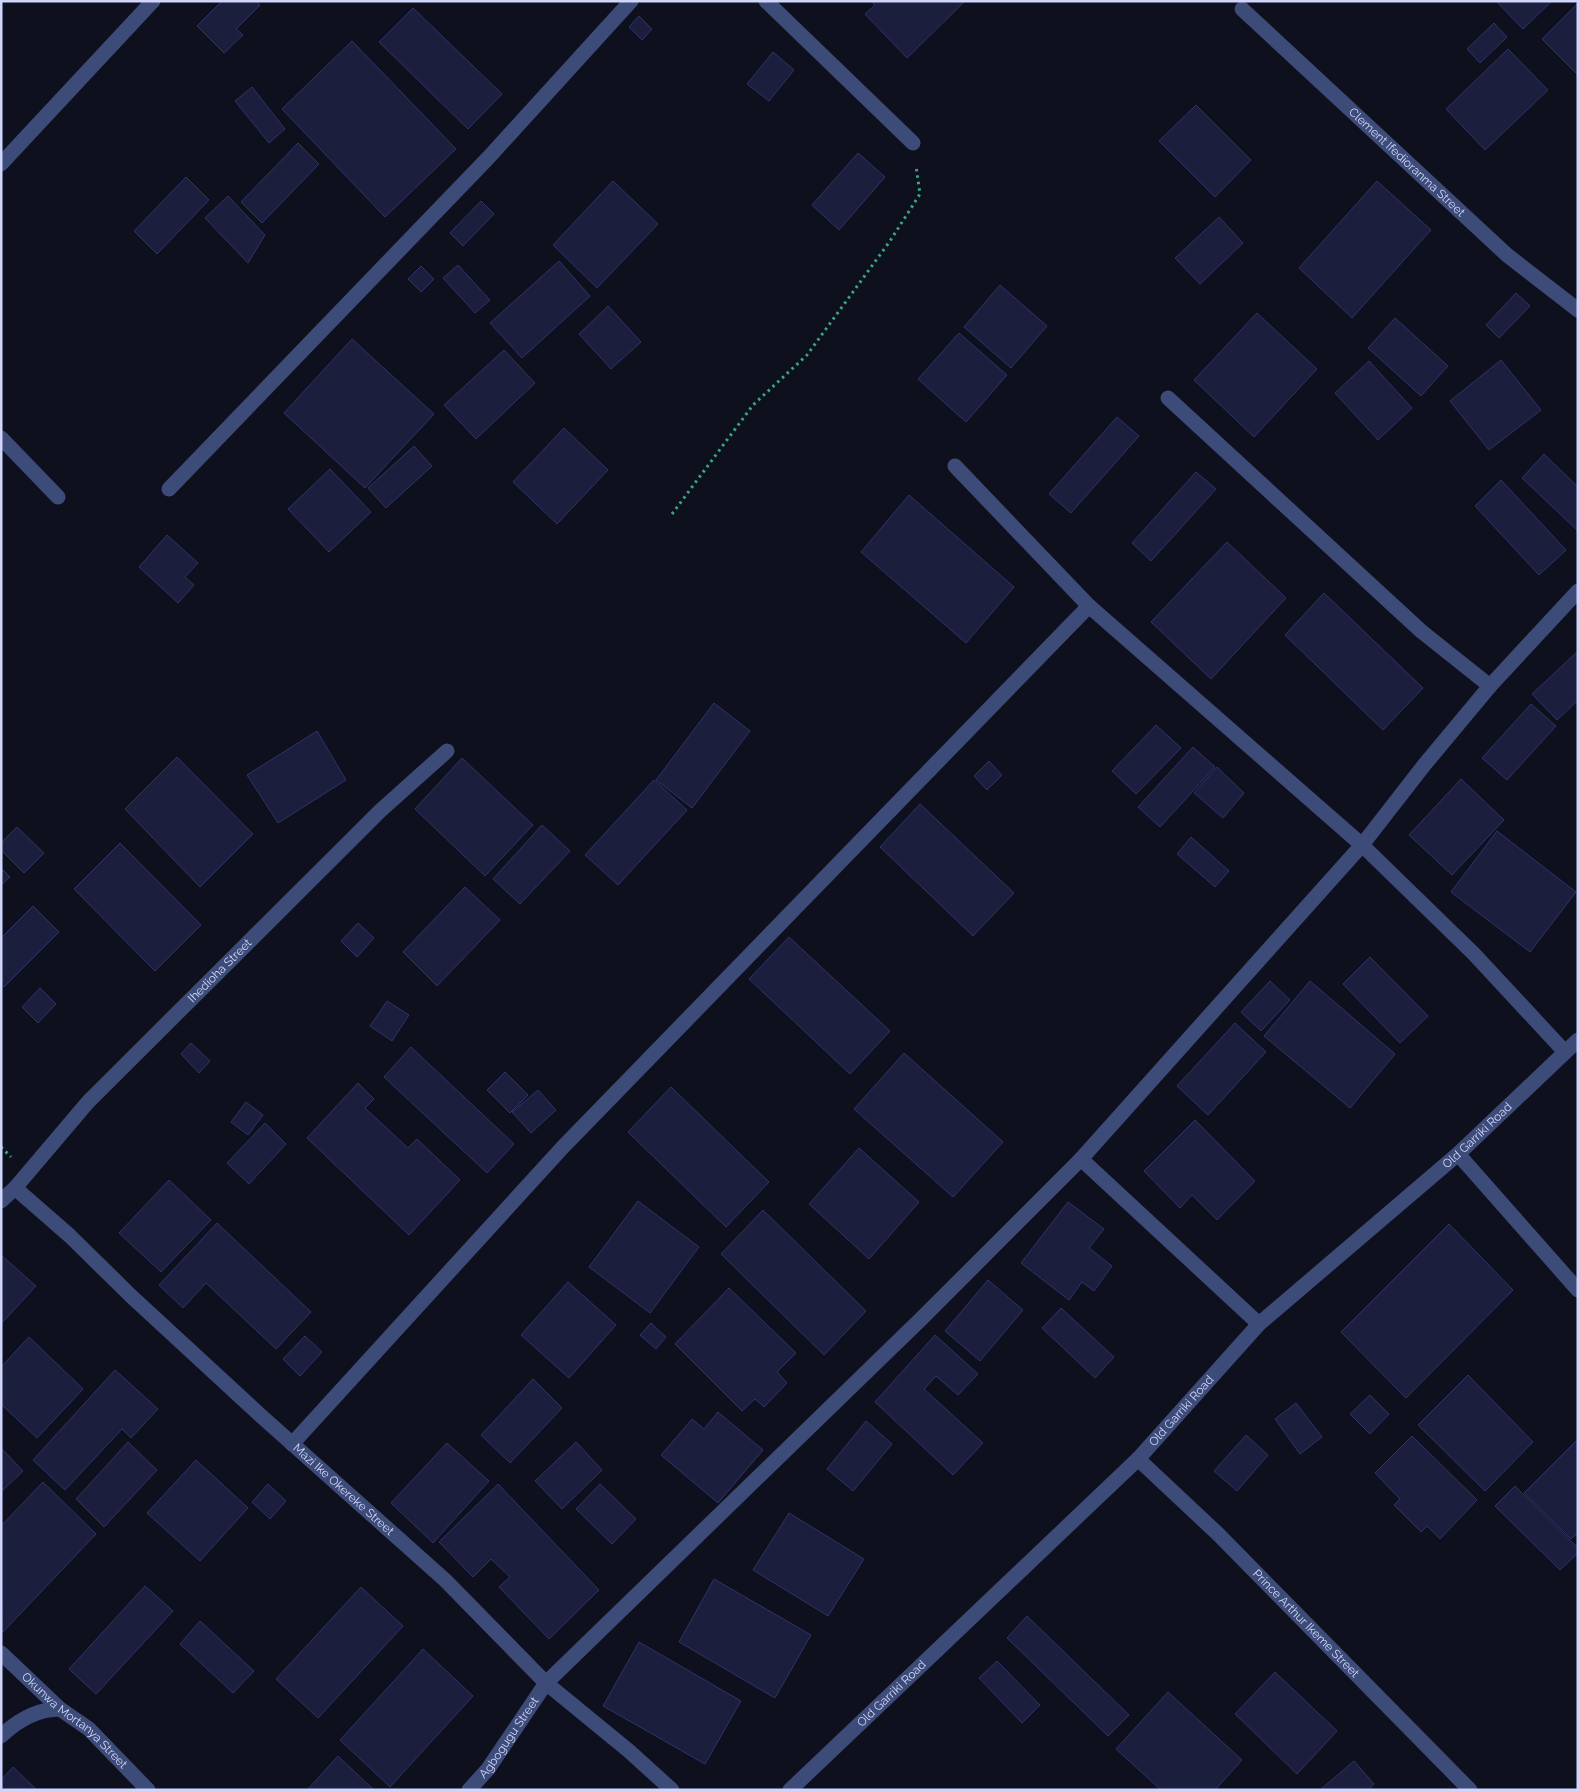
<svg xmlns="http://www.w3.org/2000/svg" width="1579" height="1791" viewBox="0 0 1579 1791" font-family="Raleway,sans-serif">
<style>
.building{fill:#1c1e3e;stroke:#303368}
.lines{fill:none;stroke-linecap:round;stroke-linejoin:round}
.path{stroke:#38a783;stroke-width:3;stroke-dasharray:2.5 4;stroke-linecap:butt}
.minor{stroke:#3d4b79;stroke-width:15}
.labels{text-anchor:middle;stroke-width:5;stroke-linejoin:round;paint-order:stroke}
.street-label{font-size:12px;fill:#d0d6fb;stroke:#0e101e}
</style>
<rect width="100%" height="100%" fill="#0e101e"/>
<path class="building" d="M222 1H256L260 5 236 29 243 35 224 53 197 26Z
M871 1H965L907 58 865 14 875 5Z
M1496 1H1552L1523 29Z
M1578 3V75L1542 39Z
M413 8 502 94 468 129 379 42Z
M639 16 652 29 642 40 629 27Z
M1494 23 1507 37 1480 63 1467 49Z
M352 41 456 149 385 217 282 109Z
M1508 49 1548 90 1485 150 1446 109Z
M773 52 794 70 769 101 747 84Z
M252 87 285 129 269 143 235 101Z
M1196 105 1251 160 1215 197 1159 141Z
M298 143 319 164 262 223 241 202Z
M858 153 885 177 839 230 812 205Z
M186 177 209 200 157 254 134 231Z
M613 181 658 224 597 288 553 245Z
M1377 181 1431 230 1352 318 1299 268Z
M228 196 265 235 248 263 205 218Z
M481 201 494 214 463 246 450 233Z
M1219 217 1243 243 1200 284 1175 258Z
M559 261 590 296 522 358 490 323Z
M458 265 490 300 475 313 443 278Z
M421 266 434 279 421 292 408 279Z
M1000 285 1047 326 1011 368 964 327Z
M1516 293 1530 306 1499 338 1486 325Z
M608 306 641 342 611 369 579 334Z
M1257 313 1317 369 1254 437 1194 380Z
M1395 318 1448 366 1421 396 1368 348Z
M959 333 1007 375 966 422 918 379Z
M352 339 434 414 365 488 284 413Z
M504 350 535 383 476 439 444 405Z
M1501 360 1541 410 1489 450 1450 401Z
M1369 361 1412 408 1378 440 1335 393Z
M1117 417 1139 436 1071 513 1049 494Z
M564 428 608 470 557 524 513 482Z
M414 446 432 466 386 508 368 488Z
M1544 454 1578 487V531L1522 478Z
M330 469 371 512 329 552 288 509Z
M1196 472 1216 489 1151 561 1132 543Z
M1501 480 1566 550 1539 575 1475 506Z
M909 495 1014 587 966 643 861 552Z
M167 535 198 563 185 577 194 585 178 603 139 567Z
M1227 542 1286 598 1211 679 1151 622Z
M1324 593 1423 688 1383 730 1285 635Z
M1578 651V700L1557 720 1532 694Z
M714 703 750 731 692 808 656 780Z
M1531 704 1556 726 1507 780 1482 758Z
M1156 725 1181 748 1136 794 1112 771Z
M317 731 346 780 278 823 247 775Z
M1193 747 1215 767 1160 827 1138 807Z
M177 757 253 834 200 887 125 809Z
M462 758 533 825 485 876 415 809Z
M989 761 1002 775 987 790 974 776Z
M1217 767 1244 793 1223 818 1194 793Z
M1461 779 1504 820 1452 875 1409 835Z
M654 780 687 810 618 885 585 855Z
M920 804 1014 893 973 936 880 847Z
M542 825 570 851 520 904 493 879Z
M17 827 44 853 24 873 1 850V843Z
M1497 831 1576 892 1530 952 1451 892Z
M1191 837 1229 871 1215 887 1177 854Z
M120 843 201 925 155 971 74 889Z
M1 868 10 877 1 885Z
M465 887 500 920 437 986 403 952Z
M33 906 59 932 4 987 1 985V938Z
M358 923 374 938 357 957 341 941Z
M789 937 890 1031 850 1074 749 979Z
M1370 957 1428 1016 1400 1043 1343 984Z
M1270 981 1290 1000 1261 1031 1241 1012Z
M1310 981 1395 1054 1350 1108 1264 1036Z
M40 988 56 1004 38 1023 22 1007Z
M387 1001 409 1015 392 1041 370 1026Z
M1235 1023 1266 1052 1208 1115 1177 1086Z
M191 1043 210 1061 199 1073 181 1054Z
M411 1047 514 1144 487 1173 384 1077Z
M904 1053 1003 1142 953 1197 854 1109Z
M505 1072 528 1095 510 1113 487 1090Z
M358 1083 374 1099 365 1108 408 1148 417 1139 460 1180 409 1235 307 1138Z
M671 1087 769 1182 726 1227 628 1132Z
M538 1090 556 1110 531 1133 512 1112Z
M246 1102 263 1115 248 1135 231 1122Z
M1195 1120 1255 1181 1217 1220 1192 1195 1180 1208 1144 1171Z
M265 1123 286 1144 249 1184 227 1163Z
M859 1148 919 1202 869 1259 809 1204Z
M169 1180 211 1220 161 1272 119 1233Z
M638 1201 699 1247 650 1313 589 1267Z
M1068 1202 1104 1229 1089 1248 1112 1266 1094 1291 1082 1282 1069 1300 1021 1263Z
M763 1210 866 1311 824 1355 721 1254Z
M217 1223 311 1312 276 1349 206 1283 183 1308 159 1285Z
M1449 1224 1513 1290 1406 1398 1341 1332Z
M1 1255 36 1286 1 1324Z
M988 1280 1023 1310 980 1361 945 1331Z
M568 1282 616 1325 569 1378 521 1335Z
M729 1288 796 1353 777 1372 787 1383 764 1407 755 1399 742 1411 675 1344Z
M1061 1308 1114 1357 1095 1378 1042 1328Z
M651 1323 666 1337 656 1349 640 1335Z
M935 1335 978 1374 958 1395 936 1376 924 1389 983 1443 953 1475 875 1402Z
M305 1336 322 1352 300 1376 283 1359Z
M29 1337 83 1389 37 1438 1 1404V1367Z
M115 1370 158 1409 131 1438 122 1429 65 1490 33 1460Z
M1468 1375 1533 1442 1485 1491 1418 1425Z
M533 1379 562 1408 510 1463 481 1435Z
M1370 1395 1389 1414 1370 1434 1350 1414Z
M1296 1403 1322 1437 1300 1454 1275 1419Z
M718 1412 763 1450 718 1503 661 1455 692 1419 704 1429Z
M866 1421 892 1444 853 1491 827 1469Z
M1246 1435 1268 1455 1237 1491 1214 1471Z
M1412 1436 1477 1500 1440 1539 1427 1526 1421 1532 1394 1505 1400 1499 1375 1473Z
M1578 1439V1533L1571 1539 1524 1493Z
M128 1442 157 1470 104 1527 76 1499Z
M576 1442 602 1470 562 1509 535 1481Z
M447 1443 489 1481 433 1543 391 1503Z
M1 1448 23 1471 1 1492Z
M196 1460 248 1508 200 1561 147 1513Z
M43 1482 96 1534 2 1633 1 1526Z
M268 1484 286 1501 270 1519 252 1502Z
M498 1484 599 1590 549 1639 499 1587 510 1577 491 1559 473 1577 439 1542Z
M600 1484 636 1519 612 1544 576 1509Z
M1515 1486 1578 1548V1553L1560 1570 1495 1506Z
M789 1513 864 1559 828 1616 753 1570Z
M714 1579 811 1635 775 1698 679 1642Z
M145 1586 173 1611 96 1694 69 1669Z
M361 1587 403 1626 318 1718 276 1679Z
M1027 1616 1129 1715 1108 1736 1007 1638Z
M200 1621 254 1671 233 1693 180 1644Z
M639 1642 741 1701 705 1764 603 1706Z
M423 1649 473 1696 390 1787 340 1740Z
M997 1661 1040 1705 1022 1723 979 1678Z
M1275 1672 1337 1731 1297 1774 1235 1714Z
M1168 1692 1242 1760 1215 1790H1161L1116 1749Z
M338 1756 374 1790H307Z
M1354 1761 1374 1784 1368 1790H1320Z
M13 1767 37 1790H1V1780Z"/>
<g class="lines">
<path class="path" d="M672 514 753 405 807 355 890 241 920 194 916 166
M1 1147 11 1157"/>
<g class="minor">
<path d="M766 1 913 143"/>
<path id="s1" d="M1242 9 1507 255 1578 310"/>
<path d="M1 164 153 1"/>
<path d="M1168 398 1421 631 1490 686"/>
<path d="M1 438 58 497"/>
<path d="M955 466 1089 606 1362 845 1474 954 1565 1052"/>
<path d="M169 489 489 157 631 1"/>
<path d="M1458 1154 1578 1290"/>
<path d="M1081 1159 1259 1324"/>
<path id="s2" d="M15 1188 70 1236 131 1296 260 1415 445 1580 546 1683 629 1751 672 1790"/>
<path id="s3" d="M1 1201 15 1188 88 1102 380 811 447 751"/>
<path d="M292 1444 562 1148 1089 606"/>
<path id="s4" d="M1138 1459 1218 1534 1470 1790"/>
<path id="s5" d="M1 1653 60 1709 89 1729 148 1790"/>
<path d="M1 1736C18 1720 37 1709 60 1709"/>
<path id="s6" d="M469 1790 488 1769 546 1683 921 1319 1081 1159 1362 845 1425 764 1490 686 1578 591"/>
<path id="s7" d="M790 1790 1138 1459 1259 1324 1458 1154 1578 1040"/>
</g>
</g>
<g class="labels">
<g class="street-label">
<text dy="4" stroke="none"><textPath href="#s1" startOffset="225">Clement Ifedioranma Street</textPath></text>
<text dy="4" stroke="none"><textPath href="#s3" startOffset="318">Ihedioha Street</textPath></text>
<text dy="4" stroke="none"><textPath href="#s7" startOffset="950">Old Garriki Road</textPath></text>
<text dy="4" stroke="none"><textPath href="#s7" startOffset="545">Old Garriki Road</textPath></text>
<text dy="4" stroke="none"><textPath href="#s2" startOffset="446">Mazi Ike Okereke Street</textPath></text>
<text dy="4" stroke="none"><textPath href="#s4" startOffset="235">Prince Arthur Ikeme Street</textPath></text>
<text dy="4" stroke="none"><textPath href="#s7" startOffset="140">Old Garriki Road</textPath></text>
<text dy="4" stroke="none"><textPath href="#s5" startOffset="100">Okunwa Mortanya Street</textPath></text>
<text dy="4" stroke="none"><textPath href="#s6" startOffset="66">Agbogugu Street</textPath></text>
</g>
</g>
<rect width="1579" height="1791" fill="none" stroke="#d0d6fb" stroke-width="5"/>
</svg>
